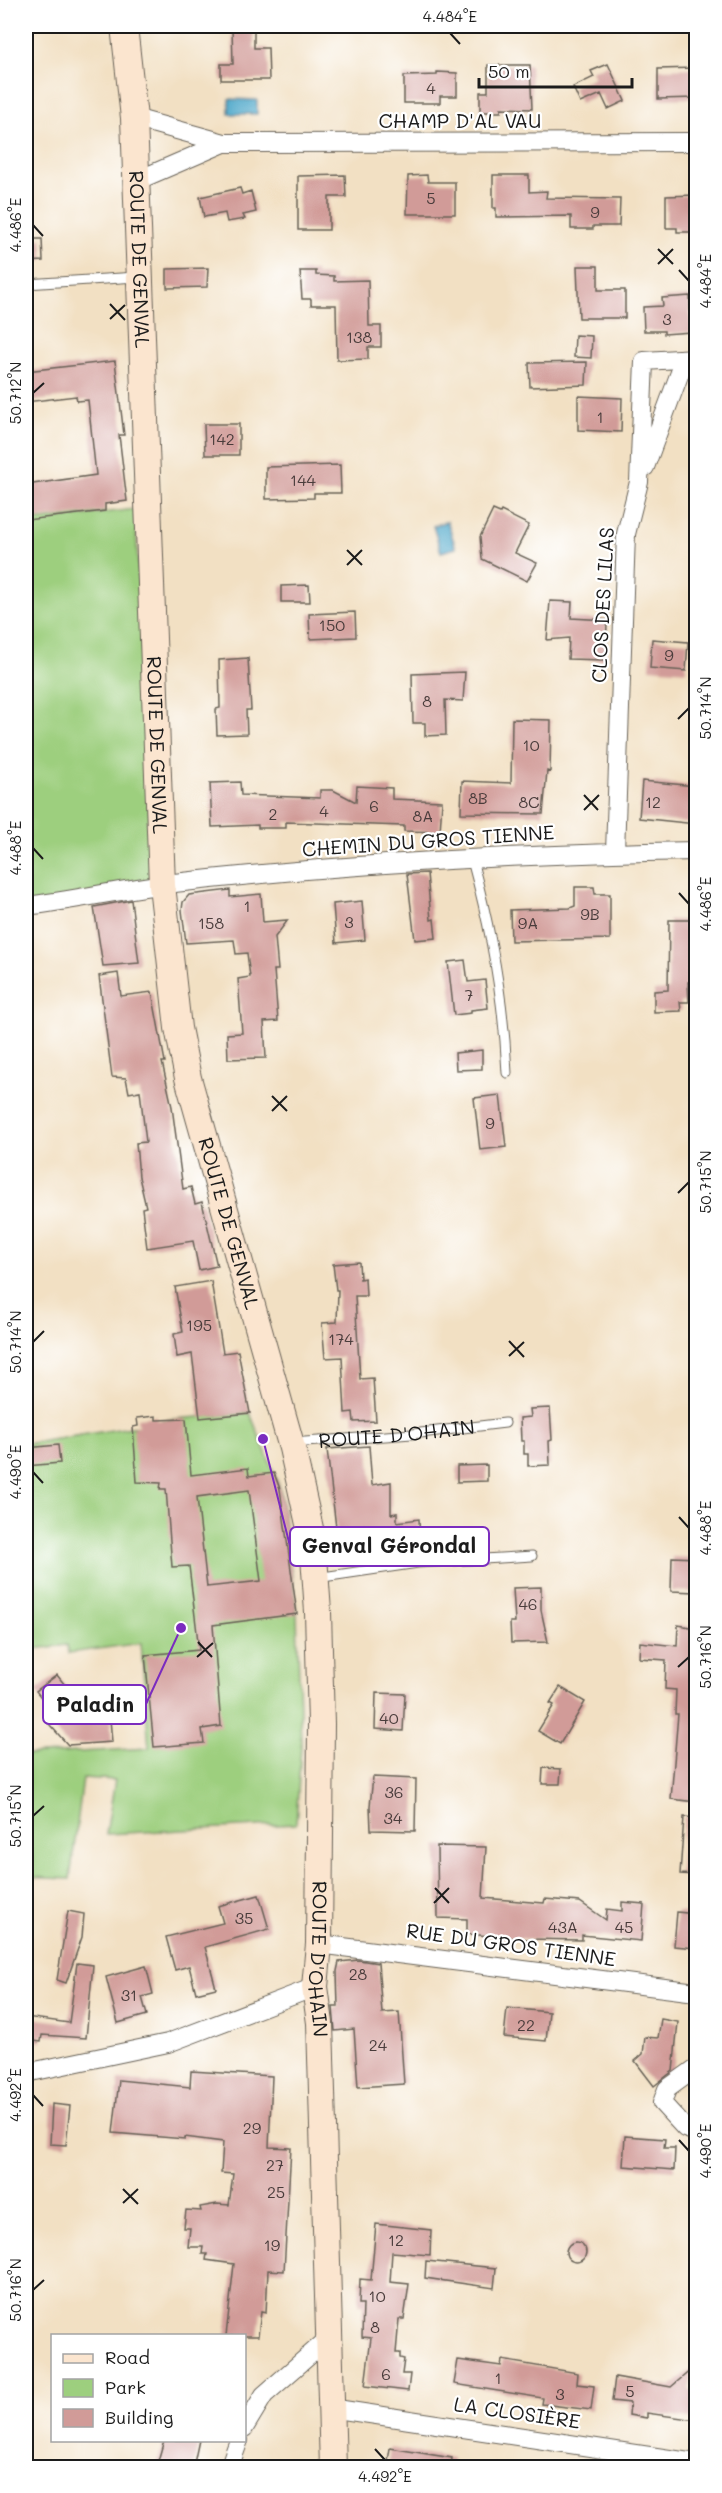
<svg xmlns="http://www.w3.org/2000/svg" width="722" height="2493" viewBox="0 0 722 2493" font-family="Mali,sans-serif">
<style>
.green{fill:#9dcf7e;stroke:#5c764d;stroke-width:1.5}
.water{fill:#4aa5c8;stroke:#336072;stroke-width:1.5}
.building{fill:#d19b98;fill-rule:evenodd}
.lines{fill:none;stroke-linecap:round;stroke-linejoin:round}
.lane-casing{stroke:#676156;stroke-width:11}
.street-casing{stroke:#676156;stroke-width:20}
.secondary-casing{stroke:#676156;stroke-width:28}
.lane{stroke:#fff;stroke-width:9}
.street{stroke:#fff;stroke-width:18}
.secondary{stroke:#fbe5cf;stroke-width:26}
.ticks{fill:none;stroke:#1c1c1c;stroke-width:2}
.labels{text-anchor:middle;stroke-width:4.5;stroke-linejoin:round;paint-order:stroke}
.number-label{font-size:16px;fill:#493c3b}
.street-label{font-size:20px;fill:#1c1c1c;stroke:#fff}
.leader{fill:none;stroke:#7b2cbf;stroke-width:2}
.callout-dot{fill:#7b2cbf;stroke:#fff;stroke-width:2}
.callout{fill:#fff;stroke:#7b2cbf;stroke-width:2}
.callout-label{font-size:21px;text-anchor:middle;font-weight:bold;fill:#1c1c1c}
.neatline{fill:none;stroke:#1c1c1c;stroke-width:2}
.ticks-label{font-size:15px;text-anchor:middle;fill:#1c1c1c}
</style>
<rect width="100%" height="100%" fill="#fff"/>
<filter id="ink" filterUnits="userSpaceOnUse"><feTurbulence type="fractalNoise" baseFrequency=".0167" numOctaves="2"/><feDisplacementMap in="SourceGraphic" scale="12" xChannelSelector="R" yChannelSelector="G"/><feConvolveMatrix kernelMatrix="1 2 1 2 8 2 1 2 1" color-interpolation-filters="sRGB"/></filter>
<filter id="wash" filterUnits="userSpaceOnUse"><feTurbulence type="fractalNoise" baseFrequency=".008" numOctaves="4" result="noise"/><feDisplacementMap in="SourceGraphic" scale="24" xChannelSelector="R" yChannelSelector="G"/><feGaussianBlur stdDeviation="1.35" result="paint"/><feColorMatrix in="noise" values="0 0 0 0 0 0 0 0 0 0 0 0 0 0 0 0 0 1.4 0 .05"/><feComposite in="paint" operator="in"/></filter>
<g filter="url(#wash)">
<rect width="100%" height="100%" fill="#f2e0c3"/>
<path class="green" d="M135 509 155 888 26 908V522Z
M250 1413 280 1488 297 1614 301 1746 296 1824 106 1834 115 1780 83 1778 70 1879 26 1877V1755L149 1748 141 1643 69 1653 67 1645 26 1650V1444L131 1427 162 1425V1420Z"/>
<path class="water" d="M229 99 257 100V114H229Z
M447 521 456 548 441 552 433 526Z"/>
<g id="blocks">
<path class="building" d="M254 27V48H268L269 80H221V64H233L232 28Z
M608 64 625 101 608 109 601 94 580 103 573 87 594 77 591 71Z
M488 65H530L532 109 501 108V112H480V92H488Z
M696 68V98L658 99V69Z
M437 72 457 73V96H440V103H404V76L437 75Z
M345 175 346 197H329V230H298V176Z
M427 175 428 182H455V214H407L408 176Z
M493 175H529V192L547 191 546 198 620 199 619 226H593V229H571V216L496 217V208H493Z
M240 188 242 194 251 191 256 212 243 215 245 219 227 222 225 213 204 217 200 197Z
M696 195V232H677V228H666V196Z
M26 239H42L43 261 26 262Z
M577 266H598V290H625V318H579Z
M208 268 207 287 167 288V269Z
M300 271H316V275L334 276V281L368 280 369 326H381V347H368V359L337 360 336 305H311V299H302Z
M690 296 691 332 664 334V331H644L643 307 663 306 662 298Z
M575 335 592 336 591 358 574 357Z
M115 361 124 435H119L127 501 105 504V511L26 520V485L96 475 88 400 77 401 76 396 26 402V371Z
M587 362 586 385 530 387 529 363Z
M578 396 622 398 621 432 578 430Z
M204 424H239V455H205Z
M340 465 341 493H314V498L266 499V467Z
M493 510 500 513 501 511 529 525 515 553 537 563 527 581 482 559 480 537Z
M309 585 310 602H281V586Z
M550 601 572 602 571 618 607 620 606 660 568 659 569 638 547 640Z
M355 612 356 637 310 639 309 614Z
M652 639 688 642 686 671 650 668Z
M248 658 251 710H246L247 734 217 735 216 709 220 708 219 660Z
M465 672 463 701 445 700 446 735 425 736V723H413L412 674Z
M512 719 551 720 550 772 547 771 543 814 461 813 462 781 511 783Z
M642 781 696 786V824L639 818Z
M240 782 241 795 320 798V790H333L356 802 357 786 392 788V799L442 801 440 832 404 831V826L286 822V828H258V825L212 827 210 783Z
M427 873 431 920 434 919 436 938 415 940 407 874Z
M575 887H594L595 894H610V939L511 941 510 910 570 908 575 906Z
M230 890V897L261 894 263 922 288 920 275 937 278 970H274L278 1021 264 1022 266 1058 228 1059 227 1034 242 1033 238 979 250 977 247 953 236 954 234 940 186 943 182 910 183 902 189 895Z
M131 900 139 963 103 966 94 907Z
M362 901 365 940 336 943 333 904Z
M669 920H691V958H696V982H688L689 1002H680L681 1011 654 1012V991L668 990Z
M465 960 468 982 485 980 488 1008 471 1010V1013L454 1015 448 962Z
M118 973 121 996 152 992 165 1062H162L172 1107 183 1189 191 1187 195 1204 202 1202 217 1266 199 1270 193 1241 147 1248 142 1208 146 1207 139 1177 136 1143 146 1142 140 1091 129 1093 126 1078 112 1077 99 976Z
M482 1050V1069L456 1070 455 1053Z
M500 1095 506 1147 480 1150 474 1098Z
M359 1262 360 1279 365 1278 366 1296H355L360 1379 373 1378 376 1421 354 1422 353 1412 345 1413 342 1357 325 1358 322 1323 337 1322 338 1290H336L333 1264Z
M211 1281 223 1353 238 1351 250 1413 200 1418 192 1354 177 1357 174 1334 183 1332 175 1287Z
M550 1408 552 1440 549 1441 550 1465 528 1466V1454H524V1441H521L520 1418 531 1417 530 1409Z
M156 1416V1420L186 1419 191 1475 248 1468 249 1476 274 1473 280 1489 297 1614 213 1625 221 1726 202 1729 204 1743 154 1747 145 1655 199 1650 189 1566 172 1567 166 1489H160L161 1483 137 1482 133 1427 138 1426 137 1418ZM249 1490 261 1581 207 1587 197 1497Z
M58 1445 60 1463 26 1466V1448Z
M369 1446 372 1485 391 1482V1514L397 1513V1522L419 1519 420 1542 376 1545V1551L339 1554 327 1449Z
M487 1465V1481L457 1482V1466Z
M672 1557 696 1558V1592L671 1591Z
M541 1587V1610L548 1642 511 1643 510 1622H515L513 1588Z
M678 1625 696 1628V1802L671 1799 678 1714H675L676 1690 665 1689 666 1660 639 1658 640 1642 677 1646Z
M57 1675 93 1720 110 1719 112 1742 68 1745 49 1724 58 1719 36 1691Z
M560 1687 585 1702 560 1744 538 1731 554 1705 550 1703Z
M376 1693 405 1694 403 1731 375 1729Z
M543 1768 561 1769 560 1784H542Z
M373 1777 416 1779 415 1831 371 1830 370 1806Z
M684 1817 696 1818V1875L680 1874Z
M437 1846 486 1847 483 1898 544 1903 545 1899 580 1902 606 1920 607 1909 622 1911V1902L644 1904 641 1941 582 1935V1940L527 1939 467 1934V1919L438 1918Z
M259 1895 269 1929 205 1947 216 1988 196 1993 189 1966 175 1970 166 1937 223 1923 218 1906Z
M68 1911 84 1914 82 1937 66 1983 57 1980Z
M677 1912 696 1914V1948L674 1946Z
M359 1960 378 1963 382 2013 399 2012 404 2084 358 2087 354 2029 335 2031 333 2007H338L337 1971 339 1962Z
M77 1963 93 1965 86 2038 42 2035 41 2042 26 2040V2017L69 2023Z
M146 1966 153 1994 142 1997 147 2015 118 2023 106 1977Z
M507 2008 549 2012 546 2041 504 2037Z
M661 2019 678 2022 673 2071 654 2086 635 2061 643 2054 645 2037 658 2038Z
M191 2071 272 2076 269 2147 291 2148 284 2271 268 2270 266 2313 261 2312 258 2336H226L234 2264 206 2260 207 2254H202L203 2247H188L190 2228H184L186 2210 201 2211 200 2207 217 2204 229 2205 233 2174 221 2173 223 2142 185 2137V2139L113 2133 119 2080 190 2087Z
M52 2104 70 2106 66 2145 50 2144Z
M625 2136 665 2139 664 2148H675L674 2170 623 2166Z
M376 2224 431 2230 430 2255 392 2252 390 2282 409 2284 404 2319H399L396 2353H400V2358L404 2359 402 2374H410L408 2391 365 2386 371 2338 362 2337 363 2304H359L360 2279 371 2280Z
M566 2252a10 10 0 1 1 20 0a10 10 0 1 1-20 0Z
M426 2261 496 2268 494 2288 425 2278Z
M458 2360 501 2366 502 2360 578 2373 577 2384 594 2386 591 2410 542 2404 543 2398 454 2384Z
M692 2369 690 2390 696 2391V2420L647 2413V2418L629 2415 630 2403 612 2401 615 2377 671 2387Z
M164 2440H199L193 2468H156Z
M390 2448 452 2458 451 2468H387Z"/>
</g>
</g>
<g filter="url(#ink)">
<use href="#blocks" fill-opacity="0" stroke="#676156" stroke-width="1.5"/>
<g class="lines">
<defs>
<g id="lane">
<path d="M26 284 137 277"/>
<path d="M472 860C491 930 504 1001 507 1073"/>
<path id="s1" d="M292 1443 412 1434 505 1423"/>
<path d="M316 1578 418 1563 532 1556"/>
</g>
<path id="street" d="M134 118 224 143 696 142
M136 181 224 143
M645 467 685 359
M615 852 626 534 639 482 644 361 696 358
M26 906C72 901 118 890 165 884 341 864 519 854 696 851
M319 1944 696 1992
M696 2068 667 2089 662 2103 685 2128 696 2132
M26 2073 168 2043 315 1987
M330 2408 696 2463
M244 2428 264 2395 328 2339
M229 2468 239 2440"/>
<g id="secondary">
<path id="s2" d="M124 26 134 118 162 885 178 1028 188 1078 292 1448 313 1542 318 1612 321 1724 319 1944 315 1987 320 2023 333 2468"/>
</g>
</defs>
<use href="#lane" class="lane-casing"/>
<use href="#street" class="street-casing"/>
<use href="#secondary" class="secondary-casing"/>
<use href="#lane" class="lane"/>
<use href="#street" class="street"/>
<use href="#secondary" class="secondary"/>
</g>
</g>
<path class="ticks" d="M450 33 460 44M33 225 43 236M658 249 673 264M658 264 673 249M679 270 689 281M110 304 125 320M110 319 125 305M33 393 44 383M347 550 362 565M347 565 362 550M678 719 689 708M584 795 598 810M584 810 599 795M33 848 43 859M679 893 689 904M272 1096 287 1111M272 1111 287 1096M678 1193 689 1182M509 1341 524 1357M33 1342 44 1331M509 1356 524 1342M33 1472 43 1483M679 1517 689 1528M198 1642 212 1657M197 1657 213 1643M678 1667 689 1657M33 1816 44 1806M435 1888 449 1903M434 1903 449 1888M33 2095 43 2106M679 2140 689 2151M123 2189 138 2204M123 2203 138 2189M33 2290 44 2280M375 2449 385 2460"/>
<g class="labels">
<g class="number-label">
<text x="431" y="94">4</text>
<text x="431" y="204">5</text>
<text x="595" y="218">9</text>
<text x="667" y="325">3</text>
<text x="359" y="343">138</text>
<text x="600" y="423">1</text>
<text x="222" y="445">142</text>
<text x="303" y="486">144</text>
<text x="332" y="631">150</text>
<text x="669" y="661">9</text>
<text x="427" y="707">8</text>
<text x="531" y="751">10</text>
<text x="478" y="804">8B</text>
<text x="529" y="808">8C</text>
<text x="653" y="808">12</text>
<text x="374" y="812">6</text>
<text x="324" y="817">4</text>
<text x="273" y="820">2</text>
<text x="423" y="822">8A</text>
<text x="247" y="912">1</text>
<text x="590" y="920">9B</text>
<text x="349" y="928">3</text>
<text x="211" y="929">158</text>
<text x="528" y="929">9A</text>
<text x="469" y="1001">7</text>
<text x="490" y="1129">9</text>
<text x="199" y="1331">195</text>
<text x="341" y="1345">174</text>
<text x="528" y="1610">46</text>
<text x="389" y="1724">40</text>
<text x="394" y="1798">36</text>
<text x="393" y="1824">34</text>
<text x="244" y="1924">35</text>
<text x="563" y="1933">43A</text>
<text x="624" y="1933">45</text>
<text x="358" y="1980">28</text>
<text x="129" y="2001">31</text>
<text x="526" y="2031">22</text>
<text x="378" y="2051">24</text>
<text x="252" y="2134">29</text>
<text x="275" y="2171">27</text>
<text x="276" y="2198">25</text>
<text x="396" y="2246">12</text>
<text x="272" y="2251">19</text>
<text x="377" y="2302">10</text>
<text x="375" y="2333">8</text>
<text x="386" y="2380">6</text>
<text x="498" y="2384">1</text>
<text x="630" y="2397">5</text>
<text x="560" y="2400">3</text>
</g>
<g class="street-label">
<text x="460" y="128">CHAMP D'AL VAU</text>
<text dy="7" stroke="none"><textPath href="#s2" startOffset="234">ROUTE DE GENVAL</textPath></text>
<text transform="translate(603 605) rotate(-87)" y="7">CLOS DES LILAS</text>
<text dy="7" stroke="none"><textPath href="#s2" startOffset="720">ROUTE DE GENVAL</textPath></text>
<text transform="translate(428 841) rotate(-4)" y="7">CHEMIN DU GROS TIENNE</text>
<text dy="7" stroke="none"><textPath href="#s2" startOffset="1206">ROUTE DE GENVAL</textPath></text>
<text dy="7" stroke="none"><textPath href="#s1" startOffset="105">ROUTE D'OHAIN</textPath></text>
<text transform="translate(511 1945) rotate(8)" y="7">RUE DU GROS TIENNE</text>
<text dy="7" stroke="none"><textPath href="#s2" startOffset="1953">ROUTE D'OHAIN</textPath></text>
<text transform="translate(517 2413) rotate(8)" y="7">LA CLOSIÈRE</text>
</g>
</g>
<path class="leader" d="M263 1439L290 1546M181 1628L146 1704"/>
<g class="callout-dot">
<circle cx="263" cy="1439" r="6"/>
<circle cx="181" cy="1628" r="6"/>
</g>
<g class="callout">
<rect x="290" y="1527" width="199" height="39" rx="6"/>
<rect x="43" y="1685" width="103" height="39" rx="6"/>
</g>
<g class="callout-label">
<text x="389" y="1553">Genval Gérondal</text>
<text x="95" y="1712">Paladin</text>
</g>
<rect width="722" height="2493" fill="none" stroke="#fff" stroke-width="66"/>
<rect x="51" y="2334" width="195" height="108" fill="#ffffff" stroke="#a4a4a4" stroke-width="1.5"/>
<rect x="63" y="2354" width="30" height="9" fill="#fbe5cf" stroke="#a4a4a4" stroke-width="1.5"/>
<text x="105" y="2364" font-size="18" fill="#1c1c1c">Road</text>
<rect x="63" y="2379" width="30" height="18" fill="#9dcf7e" stroke="#a4a4a4" stroke-width="1.5"/>
<text x="105" y="2394" font-size="18" fill="#1c1c1c">Park</text>
<rect x="63" y="2409" width="30" height="18" fill="#d19b98" stroke="#a4a4a4" stroke-width="1.5"/>
<text x="105" y="2424" font-size="18" fill="#1c1c1c">Building</text>
<path d="M479 78v9h153v-9" fill="none" stroke="#1c1c1c" stroke-width="3"/>
<text x="488" y="78" font-size="18" fill="#1c1c1c" stroke="#ffffff" stroke-width="4.5" paint-order="stroke">50 m</text>
<rect x="33" y="33" width="656" height="2427" class="neatline"/>
<g class="ticks-label">
<text x="450" y="22">4.484°E</text>
<text transform="translate(16 225) rotate(-90)" y="5">4.486°E</text>
<text transform="translate(706 281) rotate(-90)" y="5">4.484°E</text>
<text transform="translate(16 393) rotate(-90)" y="5">50.712°N</text>
<text transform="translate(706 708) rotate(-90)" y="5">50.714°N</text>
<text transform="translate(16 848) rotate(-90)" y="5">4.488°E</text>
<text transform="translate(706 904) rotate(-90)" y="5">4.486°E</text>
<text transform="translate(706 1182) rotate(-90)" y="5">50.715°N</text>
<text transform="translate(16 1342) rotate(-90)" y="5">50.714°N</text>
<text transform="translate(16 1472) rotate(-90)" y="5">4.490°E</text>
<text transform="translate(706 1528) rotate(-90)" y="5">4.488°E</text>
<text transform="translate(706 1657) rotate(-90)" y="5">50.716°N</text>
<text transform="translate(16 1816) rotate(-90)" y="5">50.715°N</text>
<text transform="translate(16 2095) rotate(-90)" y="5">4.492°E</text>
<text transform="translate(706 2151) rotate(-90)" y="5">4.490°E</text>
<text transform="translate(16 2290) rotate(-90)" y="5">50.716°N</text>
<text x="385" y="2482">4.492°E</text>
</g>
</svg>
